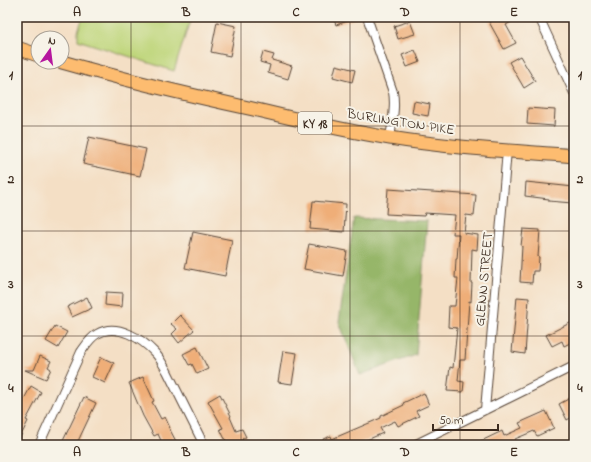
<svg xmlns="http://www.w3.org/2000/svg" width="591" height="462" viewBox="0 0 591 462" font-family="'Indie Flower',sans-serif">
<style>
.green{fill:#bed579;stroke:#7c804c}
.forest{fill:#96b669;stroke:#687044}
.building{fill:#efae78}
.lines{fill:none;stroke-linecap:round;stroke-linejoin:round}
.minor-casing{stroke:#574537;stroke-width:10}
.primary-casing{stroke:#574537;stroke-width:15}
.minor{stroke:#fff;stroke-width:8}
.primary{stroke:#fdbc70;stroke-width:13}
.grid{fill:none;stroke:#3b2a1e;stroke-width:1;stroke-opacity:0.55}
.labels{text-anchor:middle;stroke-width:4;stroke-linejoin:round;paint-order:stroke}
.shield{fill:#f7f3e8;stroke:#73665b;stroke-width:1}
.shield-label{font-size:13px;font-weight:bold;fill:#3b2a1e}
.street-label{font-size:14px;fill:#3b2a1e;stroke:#f7f3e8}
.neatline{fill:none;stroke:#3b2a1e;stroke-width:1.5}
.grid-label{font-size:13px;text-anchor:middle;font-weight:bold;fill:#3b2a1e}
</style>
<rect width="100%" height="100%" fill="#f7f3e8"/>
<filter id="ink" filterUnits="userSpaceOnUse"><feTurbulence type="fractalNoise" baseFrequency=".025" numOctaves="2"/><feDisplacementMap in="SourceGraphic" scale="8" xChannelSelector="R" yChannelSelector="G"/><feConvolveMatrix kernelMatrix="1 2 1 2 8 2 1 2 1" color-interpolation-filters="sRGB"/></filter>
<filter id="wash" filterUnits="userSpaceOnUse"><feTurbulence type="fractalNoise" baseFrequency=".012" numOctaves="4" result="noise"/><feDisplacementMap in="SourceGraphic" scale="16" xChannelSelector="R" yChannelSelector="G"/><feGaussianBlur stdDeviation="0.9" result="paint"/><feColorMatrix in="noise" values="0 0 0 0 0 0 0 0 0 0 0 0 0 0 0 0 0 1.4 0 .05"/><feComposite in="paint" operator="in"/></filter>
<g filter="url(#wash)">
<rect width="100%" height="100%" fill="#f4dfc5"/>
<path class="green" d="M83 17H191L174 71 78 40V31Z"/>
<path class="forest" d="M354 218 427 221 416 355 360 375 339 322Z"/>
<g id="blocks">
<path class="building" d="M333 17H356V18L336 25Z
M498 17H508L511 22 506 25 516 43 504 49 489 22Z
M410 21 415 34 398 39 394 26Z
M217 22 236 26 230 56 211 52Z
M415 50 420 62 407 67 402 55Z
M263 52 274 55 272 60 292 66 288 79 268 73 270 65 260 62Z
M520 56 535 81 524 88 509 62Z
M336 65 355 70 352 82 333 77Z
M414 101 430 104 428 116 412 113Z
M528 108 555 110 554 126 527 124Z
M89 137 146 149 140 176 83 164Z
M526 182 574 187 572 203 549 201V199L525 196Z
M388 189 476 195 474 216 466 215 464 233 478 235 477 250 472 249 471 283H472L471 302 469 301 465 360H460L458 381 464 382 463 392 447 391 450 367 453 368 457 328 448 327 449 306H455L458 278H455L456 259H457L459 234H453L455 215 425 213 424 216 386 214Z
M313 201 346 204 344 232 310 229Z
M523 229 540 230 538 257H539L538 271H533L532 283 520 282 522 246H521Z
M193 232 232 240 225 276 185 268Z
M309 244 347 251 343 276 304 269Z
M106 292 123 293 122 307 105 305Z
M87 297 92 308 72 317 67 307Z
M517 297 529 298 525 354 512 352Z
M180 315 194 330 179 343 172 334 177 329 171 324Z
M574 321V341L564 346 562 341 552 346 546 335Z
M55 326 67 332 58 348 46 341Z
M197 347 208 369 197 374 192 364 189 365 183 354Z
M283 351 297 353 292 384 278 382Z
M40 356 51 361 48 367 51 369 46 379 25 370H34Z
M101 357 114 363 105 383 92 377Z
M143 377 154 401 152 402 161 419 165 417 170 428H169L178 445H163L158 434 154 436 143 416 129 383Z
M31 386 41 392 26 420 28 421 17 444V412Z
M424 393 429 405 416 411 419 416 398 426 395 421 380 428 383 433 360 443 361 445H319L324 443 323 439 331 436 332 439 381 418V416L404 405 403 403Z
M220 394 231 416 230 417 236 431 242 429 246 437 242 439 245 445H228L220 429 223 428 208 401Z
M574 396V416L567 420 559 404Z
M84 397 96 403 79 439 76 445H61Z
M546 411 554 428 537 436 534 431 515 439 517 443 513 445H473L502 431 504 436 522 428 519 423Z"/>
</g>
</g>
<g filter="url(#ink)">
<use href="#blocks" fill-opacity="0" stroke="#574537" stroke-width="1"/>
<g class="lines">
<defs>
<path id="minor" d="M367 17 393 92C396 107 392 123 390 138
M539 17 574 93
M485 410 507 150
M39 445 81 352C86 345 90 338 97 334 117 322 142 339 155 353 160 358 163 365 167 371L204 445
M414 445 574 366"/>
<path id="primary" d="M17 48 38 55
M62 62C125 80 189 95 253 109 299 120 344 131 390 138 451 148 513 151 574 156"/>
</defs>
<use href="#minor" class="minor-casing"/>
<use href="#primary" class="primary-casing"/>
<use href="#minor" class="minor"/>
<use href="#primary" class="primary"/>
</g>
</g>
<path class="grid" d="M131 17V445M241 17V445M350 17V445M460 17V445M17 126H574M17 231H574M17 336H574"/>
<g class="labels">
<rect class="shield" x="298" y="112" width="34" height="22" rx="3"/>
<g class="shield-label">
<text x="315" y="128">KY 18</text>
</g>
<g class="street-label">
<text transform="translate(401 121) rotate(9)" y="5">BURLINGTON PIKE</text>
<text transform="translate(483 279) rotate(-85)" y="5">GLENN STREET</text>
</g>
</g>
<rect width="591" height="462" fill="none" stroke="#f7f3e8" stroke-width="44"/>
<g transform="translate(50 50) rotate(14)"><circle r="19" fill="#f7f3e8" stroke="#aca397"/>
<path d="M0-3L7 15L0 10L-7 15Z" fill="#b5179e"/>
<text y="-6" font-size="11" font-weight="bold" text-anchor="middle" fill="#3b2a1e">N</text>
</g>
<path d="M433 424v6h65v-6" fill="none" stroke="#3b2a1e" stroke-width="2"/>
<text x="439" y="424" font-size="12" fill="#3b2a1e" stroke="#f7f3e8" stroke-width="3" paint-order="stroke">50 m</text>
<rect x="22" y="22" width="547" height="418" class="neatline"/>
<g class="grid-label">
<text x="77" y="16">A</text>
<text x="186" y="16">B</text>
<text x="296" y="16">C</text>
<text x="405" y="16">D</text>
<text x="514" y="16">E</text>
<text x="11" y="79">1</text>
<text x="580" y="79">1</text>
<text x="11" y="183">2</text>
<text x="580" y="183">2</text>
<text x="11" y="288">3</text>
<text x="580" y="288">3</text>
<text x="11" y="392">4</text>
<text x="580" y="392">4</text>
<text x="77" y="456">A</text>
<text x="186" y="456">B</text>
<text x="296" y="456">C</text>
<text x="405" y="456">D</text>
<text x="514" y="456">E</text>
</g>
</svg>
